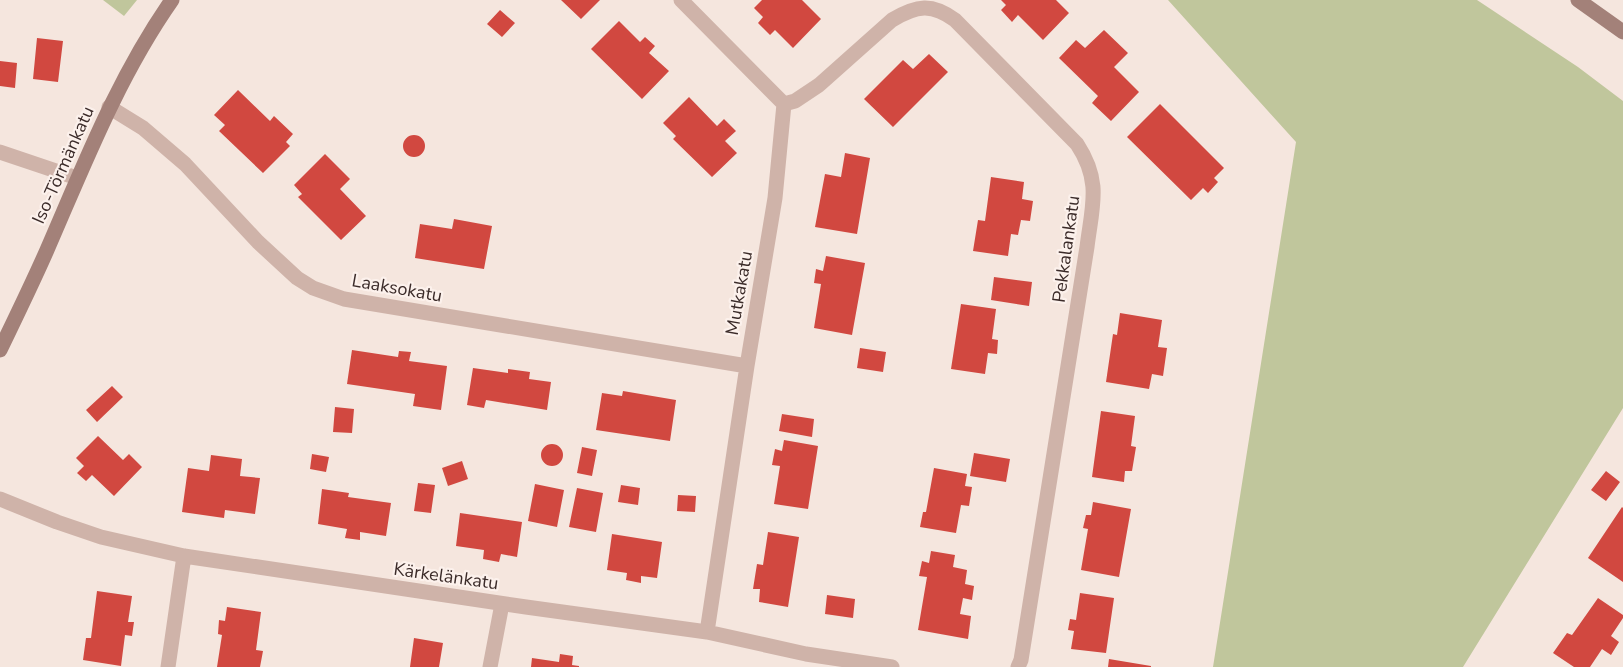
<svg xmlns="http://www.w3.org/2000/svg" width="1623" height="667" viewBox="0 0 1623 667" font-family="'Nunito Sans',sans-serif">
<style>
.green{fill:#c0c69c}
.building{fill:#d14840}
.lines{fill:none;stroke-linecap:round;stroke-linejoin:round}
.street{stroke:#cfb3a9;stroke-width:15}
.secondary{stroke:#a38179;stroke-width:15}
.labels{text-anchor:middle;stroke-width:4.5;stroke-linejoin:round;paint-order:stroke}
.street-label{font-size:18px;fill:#3b2b29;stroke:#fcf1ec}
</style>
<rect width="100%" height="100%" fill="#f5e6de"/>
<path class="green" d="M103 0H137L124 16Z
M1168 0H1477L1578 67 1623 101V408L1463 667H1213L1296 142Z"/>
<path class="building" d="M561 0H600L581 19Z
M762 0H802L821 19 793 48 775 30 770 35 758 23 763 17 754 8Z
M1001 0H1056L1069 13 1043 40 1018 15 1012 22 1001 10 1006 5Z
M500 10 515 23 502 37 487 24Z
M619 21 640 42 645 37 655 46 649 53 669 71 642 99 591 49Z
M1104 30 1128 53 1114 67 1139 92 1111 121 1092 103 1098 96 1059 58 1076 40 1085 48Z
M37 38 63 41 58 82 33 79Z
M929 54 948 72 893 127 864 99 903 60 913 69Z
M0 61 17 63 15 88 0 86Z
M238 90 270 121 274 116 293 134 286 142 290 146 263 173 219 131 225 125 214 115Z
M689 97 717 126 724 119 736 131 725 141 737 153 712 177 673 139 676 136 663 123Z
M1160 104 1224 168 1214 178 1218 182 1208 193 1203 188 1191 200 1127 137Z
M403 146a11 11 0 1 1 22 0a11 11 0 1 1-22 0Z
M845 153 870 158 857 234 815 227 825 174 841 177Z
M325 154 350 179 340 189 366 216 341 240 298 197 302 194 294 185Z
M991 177 1024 182 1022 199 1033 201 1030 221 1021 220 1018 235 1011 234 1008 256 973 251 978 220 985 221Z
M454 219 492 226 484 269 415 258 420 224 452 229Z
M826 256 865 263 852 335 814 328 821 284 814 283 816 269 823 271Z
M994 277 1032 282 1029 306 991 300Z
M961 304 996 309 992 339 998 340 997 354 988 353 985 374 951 369Z
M1120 313 1162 320 1158 347 1167 348 1163 376 1152 374 1149 389 1106 382 1113 334 1117 335Z
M860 348 886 352 883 372 857 368Z
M352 350 398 357 399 351 411 352 409 361 447 366 441 410 413 406 415 394 347 384Z
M473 368 508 373V369L530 372 529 379 551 382 547 410 486 400 484 408 467 405Z
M112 386 123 397 97 422 86 410Z
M623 391 676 400 670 441 596 430 602 393 622 396Z
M335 407 354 409 352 433 333 432Z
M1101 411 1135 416 1131 446 1136 447 1132 471H1125L1124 482 1092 477Z
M782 414 814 419 812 437 779 431Z
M98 436 123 460 129 454 142 467 114 496 92 475 86 481 77 473 84 466 76 458Z
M784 440 818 446 808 509 774 504 780 466 772 465 775 449 782 451Z
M541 455a11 11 0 1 1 22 0a11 11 0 1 1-22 0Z
M582 447 597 450 592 476 577 473Z
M974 453 1010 459 1006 482 970 476Z
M312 454 329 457 326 472 310 469Z
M211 455 242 459 240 476 260 478 255 514 225 510 224 518 182 512 188 468 209 471Z
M462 461 468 479 448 486 442 468Z
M934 468 967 474 965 486 972 487 969 506 961 505 956 533 920 527 923 512H926Z
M1606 471 1620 482 1606 501 1591 490Z
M418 483 435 485 431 513 414 511Z
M535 484 564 490 557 527 528 521Z
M621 485 640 488 638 505 618 502Z
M577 488 603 493 596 532 569 527Z
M322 489 349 493 348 497 391 503 386 536 360 532V540L345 538 347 529 318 524Z
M678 495 696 496 695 512 677 511Z
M1093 502 1131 509 1119 577 1081 570 1088 529 1083 528 1086 515H1091Z
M1622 507 1623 508V582L1588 558Z
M460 513 522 522 517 557 501 554 499 562 483 559 484 550 456 546Z
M768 532 799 537 788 607 759 602 760 589H753L757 564 763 565Z
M612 534 662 542 657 578 641 576V583L626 580 627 573 607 570Z
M931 551 955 555 953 567 967 570 965 584 974 586 972 600 963 598 960 614 971 616 968 639 918 630 927 577 919 576 922 561 929 563Z
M97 591 132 596 128 622H134L132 636 125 635 121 666 83 660 86 638H91Z
M1080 593 1114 598 1106 653 1071 649 1074 631 1068 630 1070 619 1076 620Z
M827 595 855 599 853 618 825 614Z
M1598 598 1623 615V618L1611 636 1619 642 1611 655 1602 649 1590 667H1574L1553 653 1567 633 1572 635Z
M227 607 261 612 256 650 263 651 260 667H217L222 635 218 634 219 620 225 621Z
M414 638 443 643 439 667H410Z
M560 654 573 656 572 665 579 666V667H531L532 658 559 662Z
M1109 659 1151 666V667H1108Z"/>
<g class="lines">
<path class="street" d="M681 0 784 104 775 198 747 366 707 632
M784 104 795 101 819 85 892 20C917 5 932 3 955 20L1077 144C1102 182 1092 206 1087 247L1021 660 1018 667
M109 107 143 128 185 164 258 242 297 278 313 288 344 299 747 366
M0 152 77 178
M0 499 57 522 101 537 184 556 526 607 707 632 806 654 892 667
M168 667 184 556
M490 667 502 604"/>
<path class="secondary" d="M1578 0 1623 32
M0 350C16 317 32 284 47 250 84 165 118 77 172 0"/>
</g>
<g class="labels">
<g class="street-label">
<text transform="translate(63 165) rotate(-66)" y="6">Iso-Törmänkatu</text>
<text transform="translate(1066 249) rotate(-82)" y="6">Pekkalankatu</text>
<text transform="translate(397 288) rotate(10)" y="6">Laaksokatu</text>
<text transform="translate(739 293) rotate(-80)" y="6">Mutkakatu</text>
<text transform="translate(446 576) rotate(8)" y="6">Kärkelänkatu</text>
</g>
</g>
</svg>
